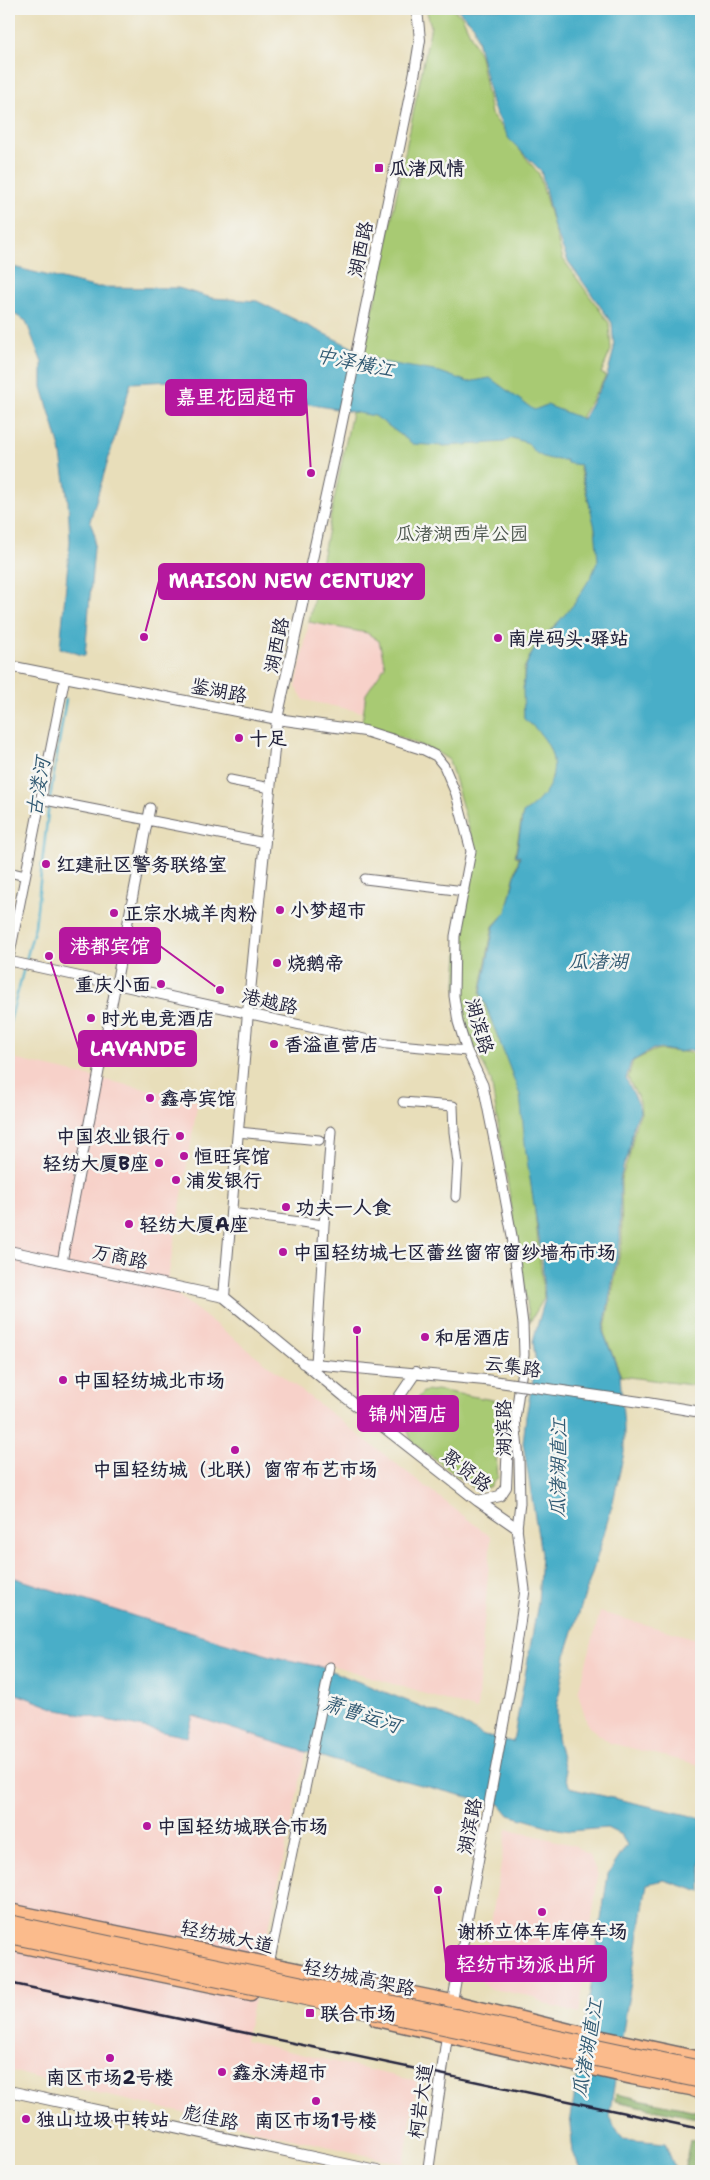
<svg xmlns="http://www.w3.org/2000/svg" width="710" height="2180" viewBox="0 0 710 2180" font-family="'Shantell Sans','LXGW WenKai TC',sans-serif">
<style>
.built{fill:#f7d1c9}
.green{fill:#a8ca73;stroke:#657657}
.forest{fill:#86ae65;stroke:#546850}
.water{fill:#49aec8;stroke:#366882}
.lines{fill:none;stroke-linecap:round;stroke-linejoin:round}
.stream{stroke:#49aec8;stroke-width:2.5}
.minor-casing{stroke:#676467;stroke-width:11}
.tertiary-casing{stroke:#676467;stroke-width:12}
.primary-casing{stroke:#676467;stroke-width:15}
.trunk-casing{stroke:#676467;stroke-width:16}
.minor{stroke:#fff;stroke-width:9}
.tertiary{stroke:#fff;stroke-width:10}
.primary{stroke:#fbbb8c;stroke-width:12}
.trunk{stroke:#fbbb8c;stroke-width:14}
.rail{stroke:#22223b;stroke-width:2.5}
.tertiary-bridge-casing{stroke:#676467;stroke-width:12;stroke-linecap:butt}
.trunk-bridge-casing{stroke:#676467;stroke-width:16;stroke-linecap:butt}
.tertiary-bridge{stroke:#fff;stroke-width:10}
.trunk-bridge{stroke:#fbbb8c;stroke-width:14}
.poi-dot{fill:#b5179e;stroke:#f6f6f2;stroke-width:2}
.labels{text-anchor:middle;stroke-width:5;stroke-linejoin:round;paint-order:stroke}
.poi-label{font-size:19px;font-weight:bold;fill:#22223b;stroke:#f6f6f2;text-anchor:start}
.street-label{font-size:19px;fill:#22223b;stroke:#f6f6f2}
.park-label{font-size:19px;fill:#4a544c;stroke:#f6f6f2}
.water-label{font-size:20px;font-style:italic;fill:#325a73;stroke:#f6f6f2}
.leader{fill:none;stroke:#b5179e;stroke-width:2}
.callout-dot{fill:#b5179e;stroke:#f6f6f2;stroke-width:2}
.callout{fill:#b5179e;stroke:#b5179e;stroke-width:2}
.callout-label{font-size:20px;text-anchor:middle;font-weight:bold;fill:#fff}
</style>
<rect width="100%" height="100%" fill="#f6f6f2"/>
<filter id="ink" filterUnits="userSpaceOnUse"><feTurbulence type="fractalNoise" baseFrequency=".02" numOctaves="2"/><feDisplacementMap in="SourceGraphic" scale="10" xChannelSelector="R" yChannelSelector="G"/><feConvolveMatrix kernelMatrix="1 2 1 2 8 2 1 2 1" color-interpolation-filters="sRGB"/></filter>
<filter id="wash" filterUnits="userSpaceOnUse"><feTurbulence type="fractalNoise" baseFrequency=".0096" numOctaves="4" result="noise"/><feDisplacementMap in="SourceGraphic" scale="20" xChannelSelector="R" yChannelSelector="G"/><feGaussianBlur stdDeviation="1.12" result="paint"/><feColorMatrix in="noise" values="0 0 0 0 0 0 0 0 0 0 0 0 0 0 0 0 0 1.4 0 .05"/><feComposite in="paint" operator="in"/></filter>
<g filter="url(#wash)">
<rect width="100%" height="100%" fill="#e8deba"/>
<path class="built" d="M309 622 367 633 379 641 385 666 366 694 362 712 304 700 296 687Z
M9 1058 198 1101 167 1284 171 1290 491 1537 477 1710 325 1663 245 2041 417 2081 404 2164 62 2085 9 2070Z
M600 1612 701 1640 700 1765 610 1743 588 1726 578 1693Z
M507 1829 574 1845 590 1856 598 1876 579 2014 544 2004 534 1997 487 1988 481 1981Z"/>
<path class="green" d="M426 9H452L462 16 480 56 491 114 539 174 563 259 609 323 611 350 601 373 606 376 582 416 580 470 594 521 601 563 576 604 538 642 524 668V717L536 727 551 747 556 776 544 800 522 816 515 856 519 857 506 912 493 926 480 993 518 1086 524 1108 544 1298 530 1322 491 1080 461 1020 456 985 459 936 475 850 449 760 437 752 362 722 366 694 385 666 379 641 367 633 309 622 431 26Z
M663 1050C676 1053 691 1050 701 1057V1388L691 1385 621 1376 604 1333 622 1242 621 1179 629 1157 636 1123 641 1113 640 1102 628 1078 633 1061 653 1051Z
M437 1390 510 1403 494 1434 498 1477 490 1487 476 1490 412 1442 407 1429 408 1409 423 1392Z"/>
<path class="forest" d="M616 2094 701 2112V2119L615 2101Z
M690 2140 701 2142V2171H688L685 2166Z"/>
<path class="water" d="M457 9H701V1055L694 1050 677 1052 663 1049H653L631 1062 626 1079 638 1103 640 1112 634 1123 628 1156 624 1164 620 1179V1242L603 1332 620 1375 624 1428V1453L613 1502 597 1558 567 1650 557 1706V1738L569 1786 573 1789 701 1818V1892L664 1880 647 1884 609 2117 622 2139 665 2143 676 2171H581L573 2152 570 2124 608 1874 627 1845 621 1835 607 1828 570 1831 558 1829 509 1815 500 1804C396 1782 295 1749 193 1716L187 1737 59 1710 9 1691V1576L137 1617 275 1657 321 1667 453 1719 484 1736 513 1742 538 1603 541 1554 523 1443 526 1416 536 1364 533 1341 545 1299 542 1257 526 1153 520 1095 481 993 494 926 506 912 520 856 516 855 523 813C564 787 563 747 524 719L523 690 525 669 529 658 535 649 574 604 592 575 598 560 595 528 580 465 567 463 566 460C550 460 536 458 528 443L512 438 504 442 479 444 443 446 413 444 375 416 297 402 219 383 172 381 131 383 90 521 95 536 85 656 60 648 70 541 68 501 60 448 42 387V363L26 321 9 311V266L94 287 178 288 212 298 257 301 382 362 440 372 468 382 490 378 534 410 547 405 583 419 607 376 614 349 612 323 568 261 554 227 541 171 509 139 493 107 474 26Z"/>
<g class="lines">
<path class="stream" d="M50 798 66 699
M9 1025 35 926 49 803"/>
</g>
</g>
<g filter="url(#ink)">
<g class="lines">
<defs>
<path id="minor" d="M422 749 436 756 444 766 456 794 471 851 455 936 454 996 458 1022 467 1051 483 1085 497 1155 512 1236 523 1324 524 1355 515 1420 519 1459 520 1503 517 1528 525 1590 512 1679 449 2020
M230 780 270 788
M40 799 265 843
M9 872 25 876
M365 879 464 891
M9 958 65 677
M9 961 387 1044 467 1051
M403 1102 453 1106 454 1132 458 1163 456 1197
M238 1132 319 1140
M231 1213 324 1225 316 1364
M324 1225 331 1131
M62 1262 150 808
M269 1964 330 1667"/>
<path id="tertiary" d="M9 666 277 719 365 731 422 749
M9 1251 224 1297 344 1396 478 1501 517 1528
M224 1297 248 1012 277 719 338 441 415 71 420 40 417 9
M303 1363 485 1380
M647 1403 701 1412
M391 1433 399 1397 416 1372
M478 1501 500 1496 506 1487 508 1441 515 1420
M9 2091 377 2171
M428 2171 447 2036"/>
<path id="primary" d="M9 1910 452 2001 570 2030 701 2058
M9 1944 251 1994
M376 2020 632 2078 701 2091"/>
<path id="trunk" d="M700 2058H701
M695 2090 701 2091"/>
</defs>
<use href="#minor" class="minor-casing"/>
<use href="#tertiary" class="tertiary-casing"/>
<use href="#primary" class="primary-casing"/>
<use href="#trunk" class="trunk-casing"/>
<use href="#minor" class="minor"/>
<use href="#tertiary" class="tertiary"/>
<use href="#primary" class="primary"/>
<use href="#trunk" class="trunk"/>
<path class="rail" d="M9 1983 701 2129"/>
<defs>
<path id="tertiary-bridge" d="M485 1380 647 1403"/>
<path id="trunk-bridge" d="M9 1922 701 2068
M9 1936 701 2081"/>
</defs>
<use href="#tertiary-bridge" class="tertiary-bridge-casing"/>
<use href="#trunk-bridge" class="trunk-bridge-casing"/>
<use href="#tertiary-bridge" class="tertiary-bridge"/>
<use href="#trunk-bridge" class="trunk-bridge"/>
</g>
</g>
<g class="poi-dot">
<rect x="374" y="163" width="10" height="10" rx="2.5"/>
<circle cx="498" cy="638" r="5"/>
<circle cx="239" cy="738" r="5"/>
<circle cx="46" cy="864" r="5"/>
<circle cx="280" cy="910" r="5"/>
<circle cx="114" cy="913" r="5"/>
<circle cx="277" cy="963" r="5"/>
<circle cx="161" cy="984" r="5"/>
<circle cx="91" cy="1018" r="5"/>
<circle cx="274" cy="1044" r="5"/>
<circle cx="150" cy="1098" r="5"/>
<circle cx="180" cy="1136" r="5"/>
<circle cx="184" cy="1156" r="5"/>
<circle cx="159" cy="1163" r="5"/>
<circle cx="176" cy="1180" r="5"/>
<circle cx="286" cy="1207" r="5"/>
<circle cx="129" cy="1224" r="5"/>
<circle cx="283" cy="1252" r="5"/>
<circle cx="425" cy="1337" r="5"/>
<circle cx="63" cy="1380" r="5"/>
<circle cx="235" cy="1450" r="5"/>
<circle cx="147" cy="1826" r="5"/>
<circle cx="542" cy="1912" r="5"/>
<rect x="305" y="2008" width="10" height="10" rx="2.5"/>
<circle cx="110" cy="2058" r="5"/>
<circle cx="222" cy="2072" r="5"/>
<circle cx="316" cy="2101" r="5"/>
<circle cx="26" cy="2119" r="5"/>
</g>
<g class="labels">
<g class="poi-label">
<text x="389" y="175">瓜渚风情</text>
<text x="508" y="645">南岸码头·驿站</text>
<text x="249" y="745">十足</text>
<text x="56" y="871">红建社区警务联络室</text>
<text x="290" y="917">小梦超市</text>
<text x="124" y="920">正宗水城羊肉粉</text>
<text x="287" y="970">烧鹅帝</text>
<text x="151" y="991" text-anchor="end">重庆小面</text>
<text x="101" y="1025">时光电竞酒店</text>
<text x="284" y="1051">香溢直营店</text>
<text x="160" y="1105">鑫亭宾馆</text>
<text x="170" y="1143" text-anchor="end">中国农业银行</text>
<text x="194" y="1163">恒旺宾馆</text>
<text x="149" y="1170" text-anchor="end">轻纺大厦B座</text>
<text x="186" y="1187">浦发银行</text>
<text x="296" y="1214">功夫一人食</text>
<text x="139" y="1231">轻纺大厦A座</text>
<text x="293" y="1259">中国轻纺城七区蕾丝窗帘窗纱墙布市场</text>
<text x="435" y="1344">和居酒店</text>
<text x="73" y="1387">中国轻纺城北市场</text>
<text x="235" y="1476" text-anchor="middle">中国轻纺城（北联）窗帘布艺市场</text>
<text x="157" y="1833">中国轻纺城联合市场</text>
<text x="542" y="1938" text-anchor="middle">谢桥立体车库停车场</text>
<text x="320" y="2020">联合市场</text>
<text x="232" y="2079">鑫永涛超市</text>
<text x="110" y="2084" text-anchor="middle">南区市场2号楼</text>
<text x="36" y="2126">独山垃圾中转站</text>
<text x="316" y="2127" text-anchor="middle">南区市场1号楼</text>
</g>
<g class="street-label">
<text transform="translate(360 249) rotate(-78)" y="7">湖西路</text>
<text transform="translate(276 645) rotate(-78)" y="7">湖西路</text>
<text transform="translate(219 690) rotate(11)" y="7">鉴湖路</text>
<text transform="translate(270 1001) rotate(13)" y="7">港越路</text>
<text transform="translate(480 1026) rotate(74)" y="7">湖滨路</text>
<text transform="translate(120 1256) rotate(12)" y="7">万商路</text>
<text transform="translate(513 1366) rotate(8)" y="7">云集路</text>
<text transform="translate(503 1428) rotate(-90)" y="7">湖滨路</text>
<text transform="translate(467 1470) rotate(38)" y="7">聚贤路</text>
<text transform="translate(469 1826) rotate(-79)" y="7">湖滨路</text>
<text transform="translate(227 1936) rotate(12)" y="7">轻纺城大道</text>
<text transform="translate(359 1977) rotate(12)" y="7">轻纺城高架路</text>
<text transform="translate(420 2101) rotate(-82)" y="7">柯岩大道</text>
<text transform="translate(211 2117) rotate(12)" y="7">彪佳路</text>
</g>
<g class="park-label">
<text x="462" y="540">瓜渚湖西岸公园</text>
</g>
<g class="water-label">
<text transform="translate(355 362) rotate(12)" y="7">中泽横江</text>
<text transform="translate(38 787) rotate(-81)" y="7">古溇河</text>
<text x="598" y="968">瓜渚湖</text>
<text transform="translate(558 1468) rotate(-89)" y="7">瓜渚湖直江</text>
<text transform="translate(362 1714) rotate(18)" y="7">萧曹运河</text>
<text transform="translate(587 2048) rotate(-80)" y="7">瓜渚湖直江</text>
</g>
</g>
<path class="leader" d="M311 473L306 397M144 637L159 581M220 990L160 946M49 956L79 1049M357 1330L358 1414M438 1890L446 1964"/>
<g class="callout-dot">
<circle cx="311" cy="473" r="5"/>
<circle cx="144" cy="637" r="5"/>
<circle cx="220" cy="990" r="5"/>
<circle cx="49" cy="956" r="5"/>
<circle cx="357" cy="1330" r="5"/>
<circle cx="438" cy="1890" r="5"/>
</g>
<g class="callout">
<rect x="166" y="380" width="140" height="35" rx="5"/>
<rect x="159" y="564" width="265" height="35" rx="5"/>
<rect x="60" y="928" width="100" height="35" rx="5"/>
<rect x="79" y="1031" width="117" height="35" rx="5"/>
<rect x="358" y="1396" width="100" height="35" rx="5"/>
<rect x="446" y="1946" width="160" height="35" rx="5"/>
</g>
<g class="callout-label">
<text x="236" y="404">嘉里花园超市</text>
<text x="291" y="588">MAISON NEW CENTURY</text>
<text x="110" y="953">港都宾馆</text>
<text x="138" y="1056">LAVANDE</text>
<text x="408" y="1421">锦州酒店</text>
<text x="526" y="1971">轻纺市场派出所</text>
</g>
<rect width="710" height="2180" fill="none" stroke="#f6f6f2" stroke-width="30"/>
</svg>
